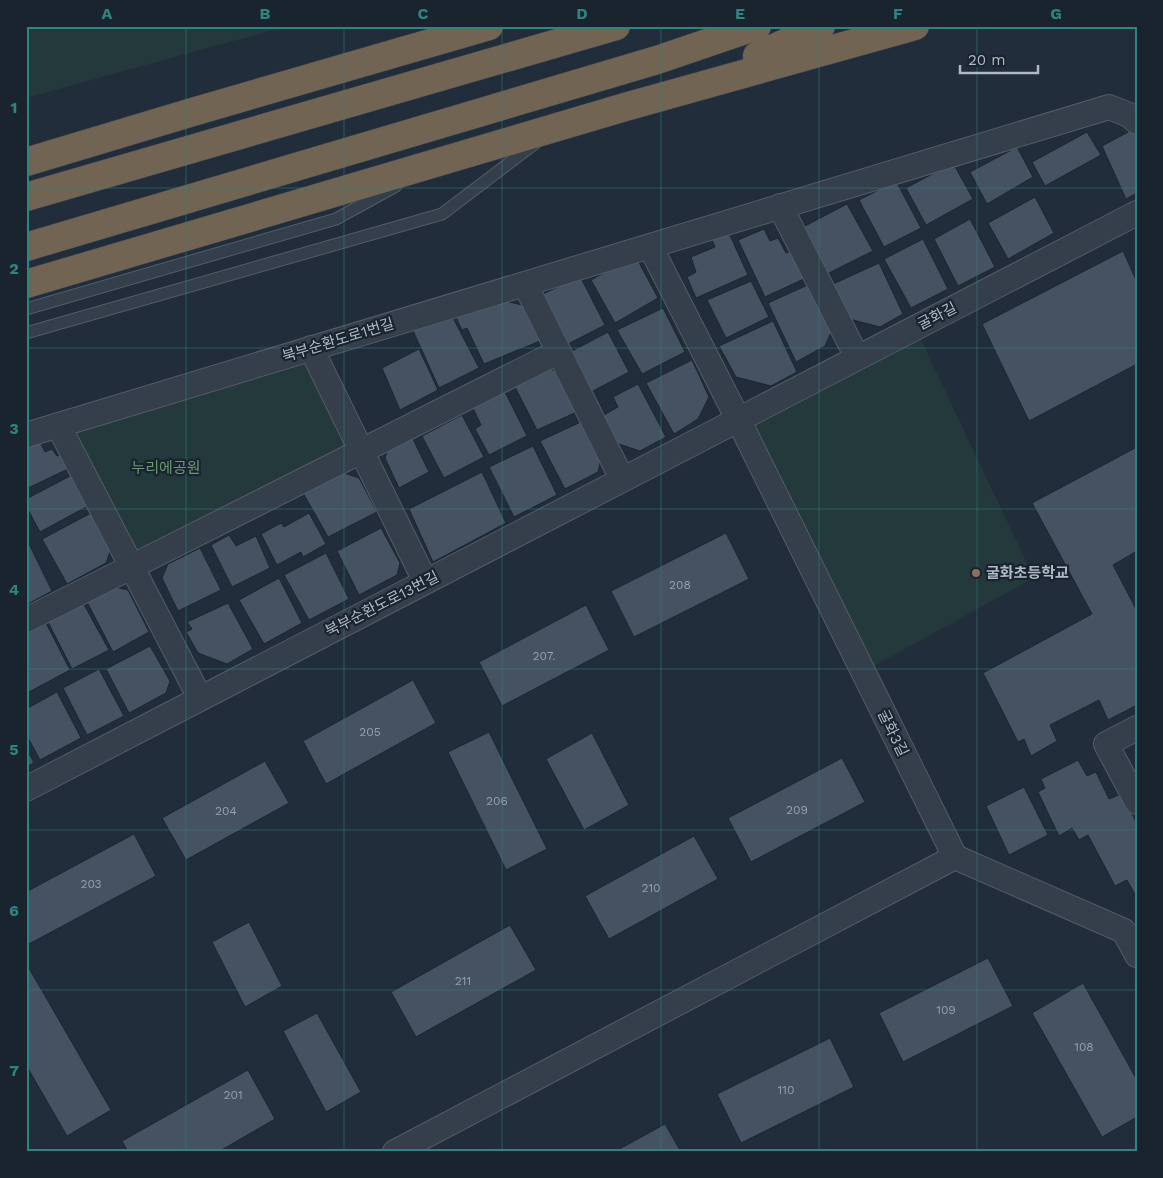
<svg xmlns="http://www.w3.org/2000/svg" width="1163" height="1178" viewBox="0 0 1163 1178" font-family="'Work Sans','Noto Sans KR',sans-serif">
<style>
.green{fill:#23393b}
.building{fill:#445262;stroke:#1c2631}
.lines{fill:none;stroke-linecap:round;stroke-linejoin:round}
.lane-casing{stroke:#535c68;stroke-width:13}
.street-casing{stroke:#535c68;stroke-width:26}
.highway-casing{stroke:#404955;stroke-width:29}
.path{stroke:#415659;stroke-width:3;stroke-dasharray:4 4;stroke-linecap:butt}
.lane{stroke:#353f4b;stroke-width:11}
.street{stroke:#353f4b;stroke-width:24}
.highway{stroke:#716452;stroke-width:28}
.grid{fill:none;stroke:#2f8380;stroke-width:1;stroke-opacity:0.55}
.education-dot{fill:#8d6e63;stroke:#1a242f;stroke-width:2}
.labels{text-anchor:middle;stroke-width:4.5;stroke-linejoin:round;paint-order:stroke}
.number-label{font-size:12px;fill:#959fae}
.street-label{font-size:15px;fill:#b0b9c7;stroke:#1a242f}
.park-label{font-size:15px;fill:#679871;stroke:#1a242f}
.poi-label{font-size:15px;font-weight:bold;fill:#b0b9c7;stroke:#1a242f;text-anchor:start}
.neatline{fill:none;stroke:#2f8380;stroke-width:2}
.grid-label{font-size:16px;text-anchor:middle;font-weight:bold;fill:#2f8380}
</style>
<rect width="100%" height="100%" fill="#212d3a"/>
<path class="green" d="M26 26H288L26 98Z
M915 327 1034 578 863 672 738 419Z
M311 348 361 451 132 567 58 425Z"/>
<path class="building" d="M1132 130 1137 137V193L1126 199 1102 146Z
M1087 132 1101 155 1045 186 1032 162Z
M1017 147 1033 177 987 204 970 172Z
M953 163 973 199 926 225 906 188Z
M896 181 921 228 884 247 859 200Z
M1035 197 1054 233 1008 259 988 223Z
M847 204 873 251 827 274 803 227Z
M970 219 995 267 958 286 934 239Z
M764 229 770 241 778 238 786 253 793 251 808 277 765 297 738 240Z
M728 231 748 275 696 298 687 277 696 272 691 257 715 247 711 238Z
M923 239 948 289 911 308 884 259Z
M1123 251 1137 282V364L1029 421 982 324Z
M635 255 658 298 615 323 591 280Z
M879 263 903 314 880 327 849 319 831 285Z
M580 276 605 325 568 344 541 295Z
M751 281 769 317 726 338 707 300Z
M812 283 833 328 825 346 796 362 768 303Z
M497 299 522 305 534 316 540 341 484 364 467 328 462 330 453 311Z
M663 308 685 352 642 374 617 330Z
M450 312 479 368 439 388 410 324Z
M773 321 797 372 771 386 736 377 719 346Z
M608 332 629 372 591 392 570 352Z
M419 349 438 390 400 410 382 368Z
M692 360 709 397 698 419 674 434 646 383Z
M545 367 563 374 579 411 537 430 514 385Z
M638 384 666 437 640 451 616 443 602 416 618 407 613 397Z
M504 390 527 436 489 455 475 429 481 425 472 406Z
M462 415 484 457 444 478 422 436Z
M585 420 602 455 598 472 565 489 540 441Z
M411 435 429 472 399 488 385 458 389 447Z
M40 442 45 452 52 449 57 456 62 454 70 468 26 489V448Z
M533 446 557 495 514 517 489 467Z
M1137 447V538L1135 539 1137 542V551L1113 565 1137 611V705L1108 720 1099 700 1050 725 1057 741 1031 756 1024 739 1018 742 983 673 1092 614 1032 503Z
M341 472 359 478 377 512 328 537 302 491Z
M482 472 506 523 433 562 409 509Z
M72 475 88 506 40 532 26 506V499Z
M93 512 112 546 106 563 67 584 42 539Z
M309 513 326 544 303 557 301 552 277 565 261 534 281 523 284 527Z
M381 528 400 563 397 575 359 595 337 551Z
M726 533 749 579 634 637 611 591Z
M229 535 236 546 256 536 270 568 232 587 211 545Z
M26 538 52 591 26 605Z
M200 548 221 590 178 611 162 578 168 564Z
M326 553 349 599 309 620 284 575Z
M279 578 302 623 264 644 239 600Z
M111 586 128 590 149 632 113 652 86 600Z
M82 601 109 650 72 669 47 620Z
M228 603 253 649 227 664 198 653 186 632 192 629 187 622Z
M586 605 609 650 502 706 479 662Z
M45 621 70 670 29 692 26 687V631Z
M150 646 170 681 166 693 129 713 106 669Z
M99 669 124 716 87 735 63 688Z
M413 680 436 723 326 784 303 741Z
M57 692 81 738 40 760 26 734V709Z
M489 732 547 849 506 870 448 752Z
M592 733 629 805 584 830 546 759Z
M26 747 34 763 26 767Z
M842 758 865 802 751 862 728 818Z
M1078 760 1087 776 1096 772 1109 799 1121 794 1137 823V898L1127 880 1115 886 1088 835 1079 840 1072 828 1059 836 1038 792 1045 788 1041 779Z
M265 761 289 803 186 860 162 818Z
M1024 787 1048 835 1009 855 986 806Z
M134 834 156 876 27 945 26 892Z
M694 836 718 879 609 939 585 896Z
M249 922 282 986 245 1007 212 942Z
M510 925 536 970 416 1037 391 992Z
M988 958 1013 1006 903 1062 879 1013Z
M26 963 111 1110 67 1136 26 1065Z
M1083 983 1137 1080V1117L1102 1137 1032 1013Z
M317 1013 361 1092 326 1112 283 1031Z
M830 1038 854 1087 741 1143 717 1094Z
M248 1070 275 1119 218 1152H128L122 1141Z
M665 1124 681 1152H614Z"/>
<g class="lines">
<defs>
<path id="lane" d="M26 309 336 219 396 186
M26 333 442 214 538 141"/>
<path id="street" d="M780 206 857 357
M650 246 738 419 955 857 1124 931 1137 955
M525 284 622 479
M311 348 425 581
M58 425 200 698
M26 435 1109 107 1129 115 1137 122
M26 620 558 352
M1137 728 1106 744 1137 802
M26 789 1137 213
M395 1152 955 857"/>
<path id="highway" d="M757 56 821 26
M26 162 196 111 489 26
M26 197 616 26
M26 247 657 60 757 26
M26 284 625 107 915 26"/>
</defs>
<use href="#lane" class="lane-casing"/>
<use href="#street" class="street-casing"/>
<use href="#highway" class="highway-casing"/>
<path class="path" d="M26 28 31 26"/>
<use href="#lane" class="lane"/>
<use href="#street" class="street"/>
<use href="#highway" class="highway"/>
</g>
<path class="grid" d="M186 26V1152M344 26V1152M502 26V1152M661 26V1152M819 26V1152M977 26V1152M26 188H1137M26 348H1137M26 509H1137M26 669H1137M26 830H1137M26 990H1137"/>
<circle class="education-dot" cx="976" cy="573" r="5"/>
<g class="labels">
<g class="number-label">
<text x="680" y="589">208</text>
<text x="544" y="660">207.</text>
<text x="370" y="736">205</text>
<text x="497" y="805">206</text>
<text x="797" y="814">209</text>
<text x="226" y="815">204</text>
<text x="91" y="888">203</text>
<text x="651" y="892">210</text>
<text x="463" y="985">211</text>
<text x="946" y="1014">109</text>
<text x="1084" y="1051">108</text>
<text x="786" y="1094">110</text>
<text x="233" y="1099">201</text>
</g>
<g class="street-label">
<text transform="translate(937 316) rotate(-27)" y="5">굴화길</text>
<text transform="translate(338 340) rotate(-17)" y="5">북부순환도로1번길</text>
<text transform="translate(382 604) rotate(-27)" y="5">북부순환도로13번길</text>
<text transform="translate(893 733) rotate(64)" y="5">굴화3길</text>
</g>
<g class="park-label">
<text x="166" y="473">누리에공원</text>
</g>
<g class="poi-label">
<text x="986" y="578">굴화초등학교</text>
</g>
</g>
<rect width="1163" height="1178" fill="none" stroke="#1a242f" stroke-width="55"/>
<path d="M960 65v8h78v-8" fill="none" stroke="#b0b9c7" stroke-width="2.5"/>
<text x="968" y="65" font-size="15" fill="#b0b9c7" stroke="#1a242f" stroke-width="4" paint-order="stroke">20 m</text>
<rect x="28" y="28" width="1108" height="1122" class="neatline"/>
<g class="grid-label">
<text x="107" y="19">A</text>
<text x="265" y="19">B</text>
<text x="423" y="19">C</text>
<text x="582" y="19">D</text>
<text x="740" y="19">E</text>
<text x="898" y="19">F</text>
<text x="1056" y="19">G</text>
<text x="14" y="113">1</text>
<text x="14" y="274">2</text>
<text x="14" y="434">3</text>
<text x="14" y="595">4</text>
<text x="14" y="755">5</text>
<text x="14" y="916">6</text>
<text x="14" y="1076">7</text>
</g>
</svg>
